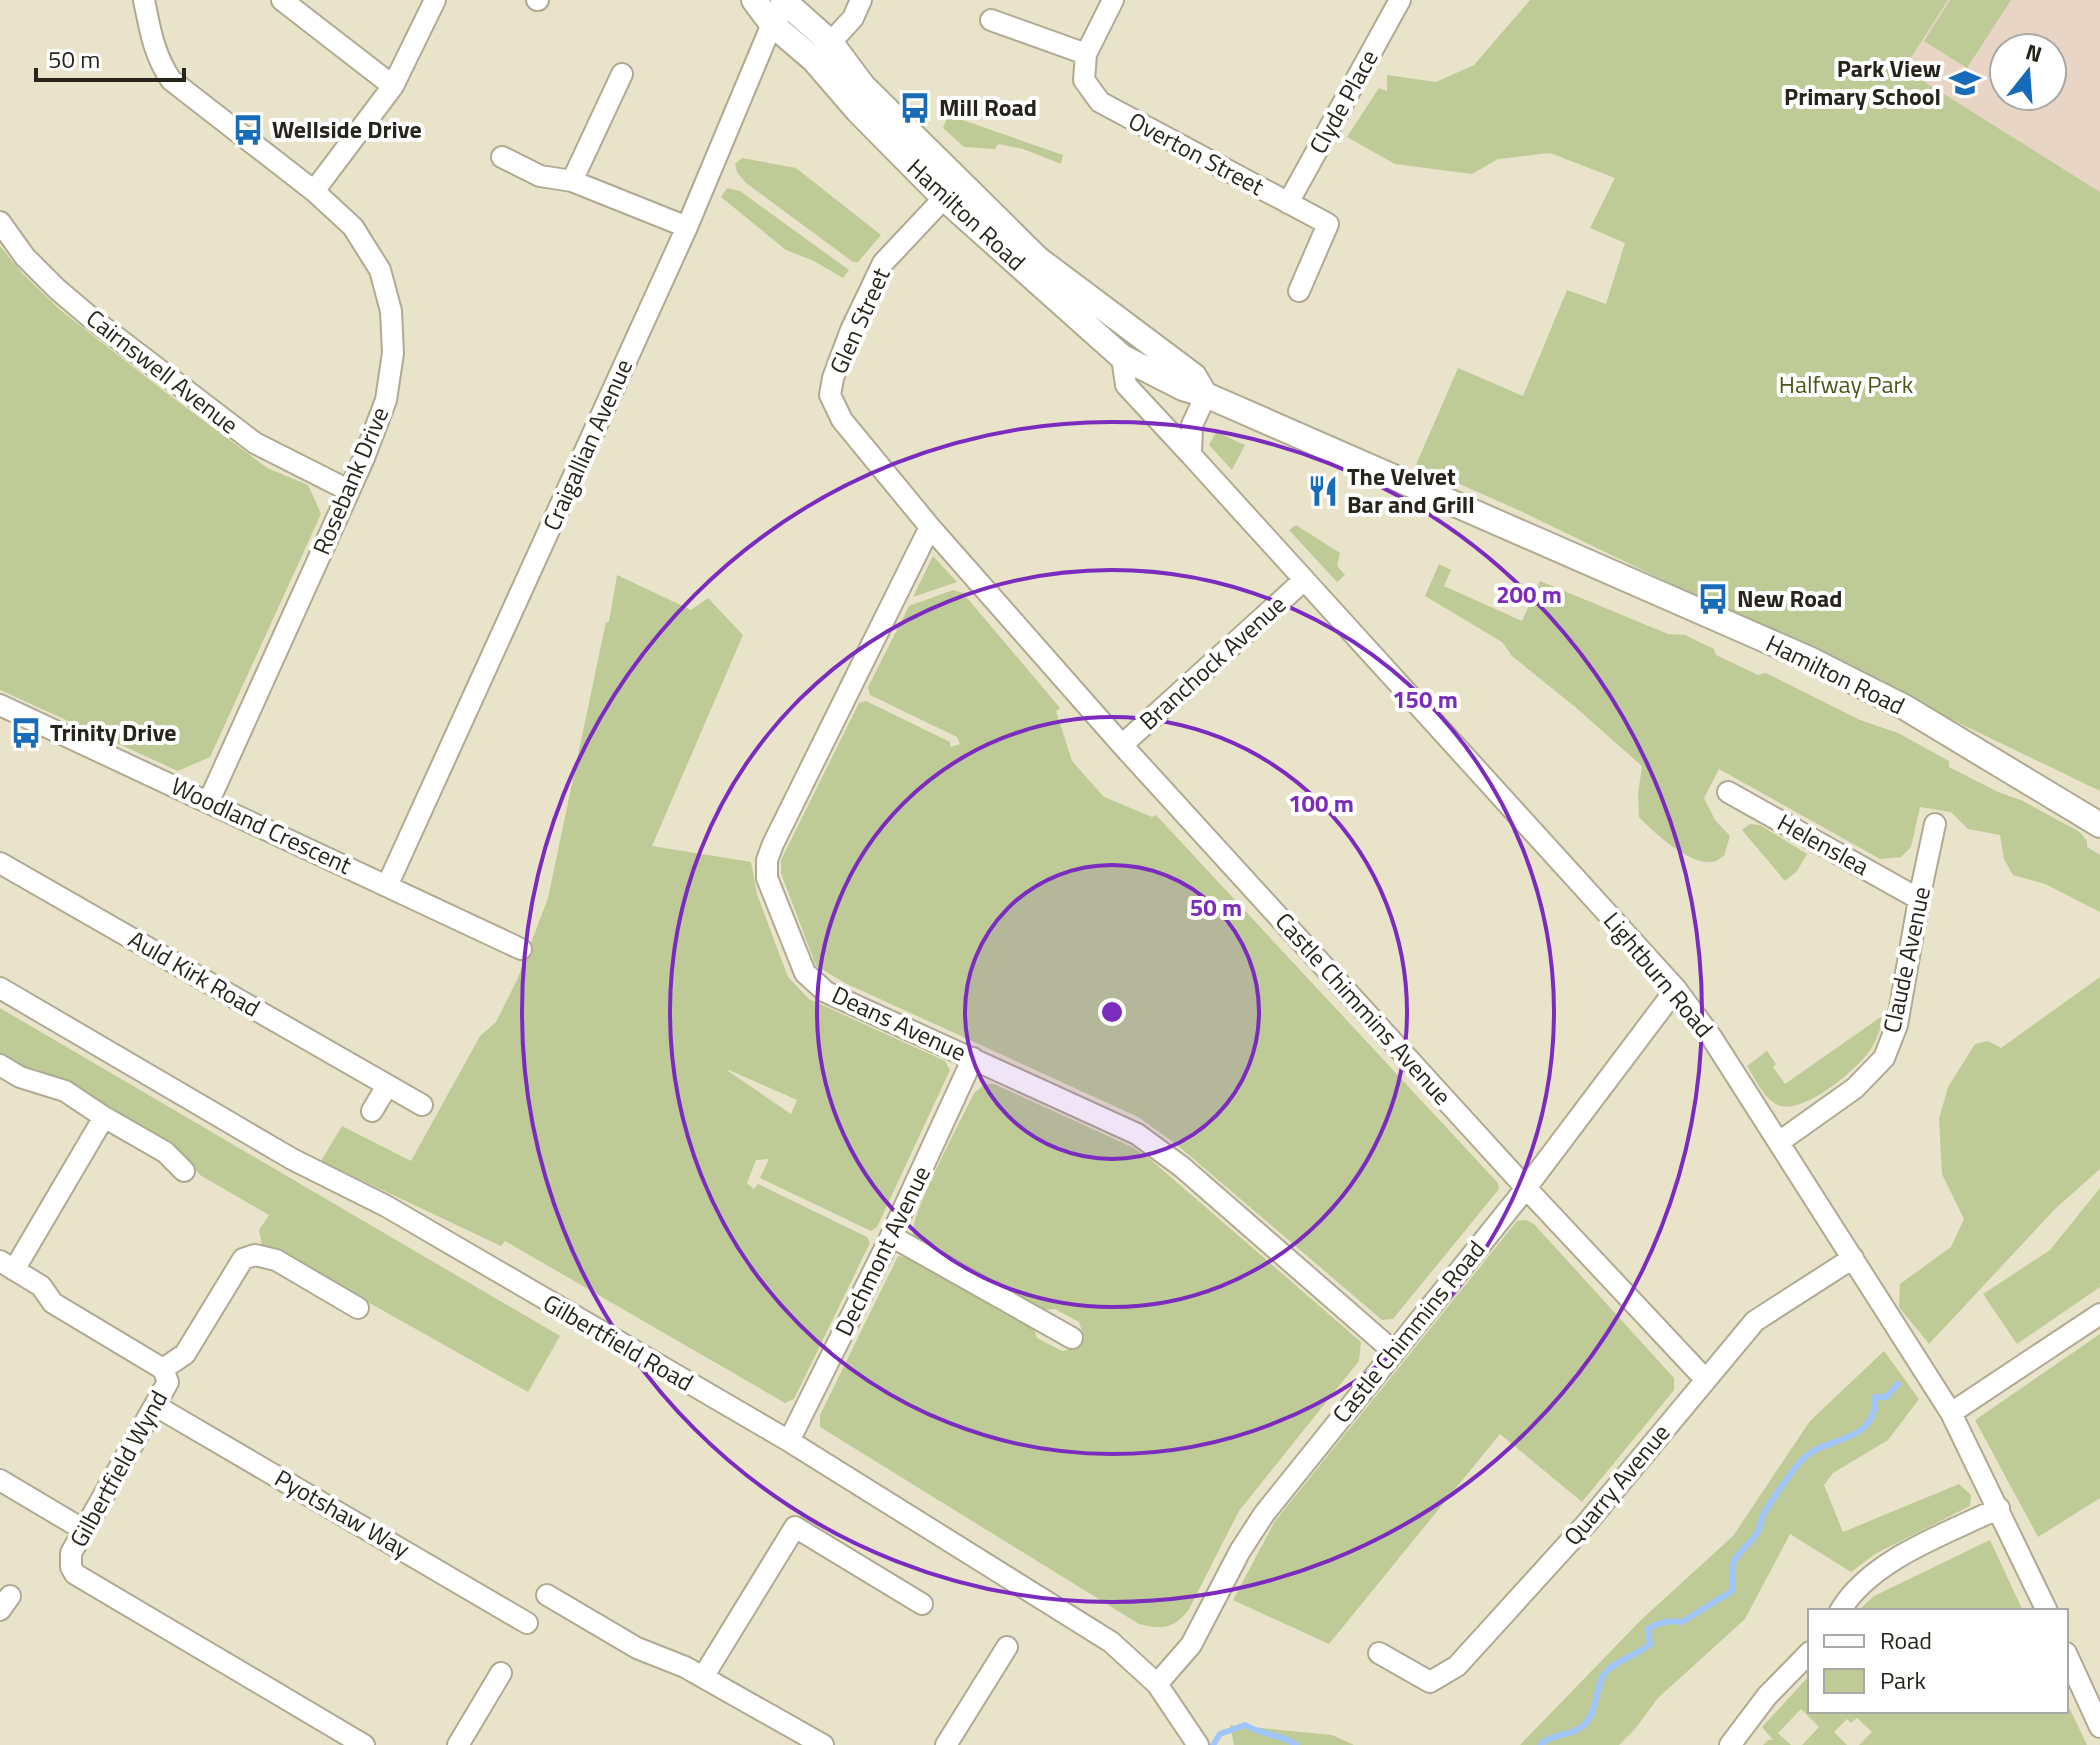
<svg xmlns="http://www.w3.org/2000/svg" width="2100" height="1745" viewBox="0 0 2100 1745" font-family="'Titillium Web',sans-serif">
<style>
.education{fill:#e8d5c5;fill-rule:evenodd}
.green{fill:#becb97;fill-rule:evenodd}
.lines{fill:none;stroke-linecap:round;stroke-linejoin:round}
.stream{stroke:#a0c5fc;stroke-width:6}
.minor-casing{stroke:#afaa91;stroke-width:24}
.major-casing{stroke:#afaa91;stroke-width:28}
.minor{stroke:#fff;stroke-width:20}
.major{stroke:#fff;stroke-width:24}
.ring{fill:none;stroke:#7b2cbf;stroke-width:4}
.labels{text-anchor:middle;stroke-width:8;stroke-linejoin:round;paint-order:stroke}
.poi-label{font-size:24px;font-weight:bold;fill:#27251b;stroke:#fff;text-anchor:start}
.street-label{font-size:24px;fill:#27251b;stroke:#fff}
.park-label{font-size:24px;fill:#4b561b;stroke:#fff}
.centre{fill:#7b2cbf;stroke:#fff;stroke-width:4}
.ring-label{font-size:24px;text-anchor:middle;font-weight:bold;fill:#7b2cbf;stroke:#fff;stroke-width:8;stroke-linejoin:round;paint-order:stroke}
</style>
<rect width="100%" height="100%" fill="#e9e3ca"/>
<path class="education" d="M1948 0H2100V192L1904 69ZM2004 48H2052V96H2004Z"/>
<path class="green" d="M1530 0H1948L1904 69 2100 192V791L1514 508 1416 465 1458 368 1523 396 1567 290 1606 304 1625 243 1590 228 1615 178 1550 153 1498 159 1472 174 1395 164 1347 137 1379 88 1387 91V75L1436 82 1474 65Z
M1950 0H2011L1967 68 1924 41Z
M948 115 1063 155 1061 164 1023 149 998 144 995 149 964 147 943 128Z
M742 158 796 168 881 235 858 262H853L746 183 737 172 735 164Z
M727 188 740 191 849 270 843 278 814 261 786 250 721 197Z
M0 246 23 274 59 309 164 391 267 468 308 485 321 514 210 757 178 771 0 690Z
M1216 432 1245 445 1232 470 1209 445Z
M1296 525 1340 553 1337 566 1345 575 1337 582 1289 530Z
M933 556 957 582 913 597Z
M1439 564 1451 570 1444 586 1522 621 1540 581 1668 634 1685 635 1714 649 1716 655 1758 675 1766 673 1860 720 1898 733 1949 761V767L1998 792 2023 801 2080 832 2087 841V847L2100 855V912L2045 884 2013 875 2004 859 2000 835 1968 829 1951 812 1920 807 1911 847 1901 857 1880 859 1719 769 1704 798 1715 820 1730 836 1724 856C1720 858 1716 862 1712 862 1689 865 1653 832 1639 817L1638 794 1642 766 1574 706 1512 656 1502 642 1425 596Z
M617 575 691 610 708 598 743 635 652 846 751 862 757 894 788 977 809 999 945 1061 950 1070 877 1227 871 1231 760 1178 769 1159 756 1160 747 1183 754 1189 758 1184 867 1237 870 1243 794 1399 785 1403 505 1241 501 1246 321 1161 342 1126 411 1161 480 1036 496 1022 517 980 548 898 606 622H609ZM729 1070 797 1100 791 1114 728 1071Z
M953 590 963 593 1060 708 1056 711 1072 761 1104 797 1152 817 1156 815 1498 1183 1499 1189 1393 1319 1382 1320 1176 1144 1138 1117 845 983 816 966 781 873V860L859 703 866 701 950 742 951 747 960 744 957 737 870 695 868 687 909 606Z
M1750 824 1760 825 1807 854 1797 871 1785 881 1742 830Z
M2100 977V1169L2055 1209 1929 1344 1899 1307 1900 1284 1951 1247 1964 1219 1942 1174 1939 1119 1948 1087 1975 1044 1988 1041 2001 1048Z
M0 1008 560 1336 528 1392 279 1252 262 1245 259 1230 269 1215 200 1175 194 1168 0 1055Z
M1885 1014C1881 1026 1878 1038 1871 1049 1858 1069 1802 1116 1778 1105 1764 1099 1755 1078 1747 1066L1767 1051 1776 1064 1773 1067 1785 1084Z
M985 1084H994L1132 1147 1151 1160 1361 1342 1359 1361 1239 1511 1189 1609C1175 1629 1161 1630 1139 1624L820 1427V1415L898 1256 913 1259 1033 1327 1037 1338 1062 1351 1077 1348 1084 1337 1079 1322 1055 1309 1044 1310 913 1235C909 1216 963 1117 974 1093Z
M2100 1188V1287L2017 1344 1983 1294 2050 1250Z
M1526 1220 1534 1224 1674 1378V1390L1582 1502 1500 1434 1329 1644 1233 1600 1275 1521 1517 1221Z
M2100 1334V1498L2038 1537 1975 1420Z
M1884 1351 1919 1399 1888 1440 1833 1473 1824 1485 1843 1532 1959 1484 1971 1495 1970 1506 1875 1554 1851 1572 1790 1534 1745 1619 1658 1698 1635 1729 1619 1745H1520L1641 1620 1733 1536 1810 1421Z
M1990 1540 2023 1611H1858L1874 1596Z
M1810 1675V1711H2066V1701L2087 1745H1859L1872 1732 1857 1718 1851 1723 1847 1719 1834 1732 1847 1745H1802L1819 1727 1801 1709 1778 1733 1791 1745H1763L1768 1740H1773L1762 1727Z
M1230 1725 1332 1735 1354 1745H1234Z"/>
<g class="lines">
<path class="stream" d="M1213 1745 1220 1734 1245 1725C1261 1735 1281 1734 1296 1745
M1540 1745C1552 1733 1574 1736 1585 1724 1597 1711 1595 1691 1603 1676 1612 1661 1638 1655 1650 1644L1648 1629C1659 1622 1669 1620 1682 1622L1732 1591C1734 1581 1729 1571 1734 1561 1739 1551 1751 1543 1757 1533 1760 1527 1761 1521 1763 1515 1768 1505 1794 1468 1802 1460 1825 1435 1877 1445 1875 1397H1886L1898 1384"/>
<defs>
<path id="minor" d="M144 0C150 30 154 55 171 80L314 191 353 227 380 270 391 311 393 353 386 400 364 458 209 801
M282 0 393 86
M537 0H538
M1113 0 1086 54 1084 80 1100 102 1328 224 1299 291
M991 20 1086 54
M822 52 853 18 861 0
M622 74 572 181 687 227
M502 157 540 176 572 181
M314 191 393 86 435 0
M944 198 883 263 851 330 833 378 830 395 842 420 930 527 1122 745 1526 1188 1705 1379
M1288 203 1400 0
M0 222 25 257 57 289 90 317 255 443 348 490
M1122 357 1126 385 1191 455
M1206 395 1192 425 1191 455 1676 989 1712 1038 1951 1413 2047 1611
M930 527 773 844 767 860V878L805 973 826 992 1137 1134 1182 1167 1393 1351
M0 705 521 949
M1122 745 1303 581
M1728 792 1919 899
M0 863 422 1105
M387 886 687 227 772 24 780 15
M0 988 292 1159 386 1206 789 1441 1111 1642 1157 1684 1198 1745
M0 1065 20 1077 65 1091 104 1117 165 1152 184 1171
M372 1111 387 1086
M1779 1142 1855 1088 1884 1058 1897 1025 1919 899 1935 824
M891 1236 1072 1338
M0 1261 41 1286 53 1303 163 1369 168 1382 71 1553V1567L75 1574 364 1745
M14 1270 104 1117
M163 1369 185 1354 243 1259 255 1255 276 1260 358 1308
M156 1406 527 1623
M1951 1413 2100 1314
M789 1441 891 1236 973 1058
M0 1480 84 1530
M547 1595 637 1648 685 1667 823 1745
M0 1610 10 1596
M1840 1611C1871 1559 1946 1534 1999 1508
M1379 1653 1430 1682 1457 1666 1586 1524 1755 1321 1853 1258
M2066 1653 2100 1727
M703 1677 795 1527 922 1604
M1157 1684 1191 1645 1240 1551 1264 1514 1526 1188 1676 989
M458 1745 501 1673
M946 1745 1007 1647
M1730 1745 1767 1696 1810 1652"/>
<path id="major" d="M754 0 772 24 814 60 858 111 944 198 1104 341 1122 357 1183 388 1206 395 1809 659 1906 708 2100 825
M783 0 831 43 863 86 1038 259 1194 376 1204 393"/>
</defs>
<use href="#minor" class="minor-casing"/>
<use href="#major" class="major-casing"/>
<use href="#minor" class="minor"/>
<use href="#major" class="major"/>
</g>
<circle cx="1112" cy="1012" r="147" fill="#7b2cbf" fill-opacity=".12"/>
<g class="ring">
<circle cx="1112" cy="1012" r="147"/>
<circle cx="1112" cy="1012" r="295"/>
<circle cx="1112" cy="1012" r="442"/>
<circle cx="1112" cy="1012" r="590"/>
</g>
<defs>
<symbol id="school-bare" viewBox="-9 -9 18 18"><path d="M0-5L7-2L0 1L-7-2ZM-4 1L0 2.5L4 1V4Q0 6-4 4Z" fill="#176bb9" stroke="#fff" stroke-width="2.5" paint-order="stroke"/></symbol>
<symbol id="bus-bare" viewBox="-9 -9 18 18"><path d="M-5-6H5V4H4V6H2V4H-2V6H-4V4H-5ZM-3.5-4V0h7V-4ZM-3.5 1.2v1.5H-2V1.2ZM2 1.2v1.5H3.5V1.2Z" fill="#176bb9" stroke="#fff" stroke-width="2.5" paint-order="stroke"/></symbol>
<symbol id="restaurant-bare" viewBox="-9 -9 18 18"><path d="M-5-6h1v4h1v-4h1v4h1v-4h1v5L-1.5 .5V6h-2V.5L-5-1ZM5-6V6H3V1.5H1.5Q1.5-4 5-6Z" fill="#176bb9" stroke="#fff" stroke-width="2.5" paint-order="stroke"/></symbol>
</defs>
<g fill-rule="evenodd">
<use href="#school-bare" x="1943" y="61" width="44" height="44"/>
<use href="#bus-bare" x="893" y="86" width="44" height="44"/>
<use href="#bus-bare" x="226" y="108" width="44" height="44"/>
<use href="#restaurant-bare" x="1301" y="469" width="44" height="44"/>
<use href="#bus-bare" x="1691" y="577" width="44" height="44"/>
<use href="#bus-bare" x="4" y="711" width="44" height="44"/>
</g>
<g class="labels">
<g class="poi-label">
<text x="1941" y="77" text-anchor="end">Park View<tspan x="1941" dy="28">Primary School</tspan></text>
<text x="939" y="116">Mill Road</text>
<text x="272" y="138">Wellside Drive</text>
<text x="1347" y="485">The Velvet<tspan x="1347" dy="28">Bar and Grill</tspan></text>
<text x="1737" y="607">New Road</text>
<text x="50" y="741">Trinity Drive</text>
</g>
<g class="street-label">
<text transform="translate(1344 102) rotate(-61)" y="8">Clyde Place</text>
<text transform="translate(1196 154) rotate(28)" y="8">Overton Street</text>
<text transform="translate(966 215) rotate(43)" y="8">Hamilton Road</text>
<text transform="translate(860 321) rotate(-66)" y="8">Glen Street</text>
<text transform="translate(162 372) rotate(38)" y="8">Cairnswell Avenue</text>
<text transform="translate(588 445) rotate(-66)" y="8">Craigallian Avenue</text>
<text transform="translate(351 481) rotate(-67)" y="8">Rosebank Drive</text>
<text transform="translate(1213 663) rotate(-42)" y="8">Branchock Avenue</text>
<text transform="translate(1835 675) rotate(26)" y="8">Hamilton Road</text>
<text transform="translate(261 826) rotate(25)" y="8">Woodland Crescent</text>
<text transform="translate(1823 845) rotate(29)" y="8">Helenslea</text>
<text transform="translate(1907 960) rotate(-78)" y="8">Claude Avenue</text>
<text transform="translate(194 974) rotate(30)" y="8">Auld Kirk Road</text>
<text transform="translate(1658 975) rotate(50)" y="8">Lightburn Road</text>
<text transform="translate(1363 1009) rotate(48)" y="8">Castle Chimmins Avenue</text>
<text transform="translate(899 1024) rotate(25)" y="8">Deans Avenue</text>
<text transform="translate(883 1251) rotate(-64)" y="8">Dechmont Avenue</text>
<text transform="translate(1409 1332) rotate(-51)" y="8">Castle Chimmins Road</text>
<text transform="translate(618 1343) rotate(30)" y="8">Gilbertfield Road</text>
<text transform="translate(119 1469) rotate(-61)" y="8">Gilbertfield Wynd</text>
<text transform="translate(1617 1485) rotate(-50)" y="8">Quarry Avenue</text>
<text transform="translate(342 1514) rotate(30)" y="8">Pyotshaw Way</text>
</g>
<g class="park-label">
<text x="1846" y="393">Halfway Park</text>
</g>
</g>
<circle cx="1112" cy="1012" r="12" class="centre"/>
<g class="ring-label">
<text x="1529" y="603">200 m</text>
<text x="1425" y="708">150 m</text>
<text x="1321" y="812">100 m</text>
<text x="1216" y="916">50 m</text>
</g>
<rect x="1808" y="1609" width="260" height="104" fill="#ffffff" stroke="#a9a8a4" stroke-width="2"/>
<rect x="1824" y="1635" width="40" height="12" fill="#ffffff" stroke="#a9a8a4" stroke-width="2"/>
<text x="1880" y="1649" font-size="24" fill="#27251b">Road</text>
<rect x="1824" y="1669" width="40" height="24" fill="#becb97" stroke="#a9a8a4" stroke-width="2"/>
<text x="1880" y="1689" font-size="24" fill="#27251b">Park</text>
<g transform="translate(2028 72) rotate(17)"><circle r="38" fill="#ffffff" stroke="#a9a8a4" stroke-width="2"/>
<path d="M0-6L14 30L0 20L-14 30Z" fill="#176bb9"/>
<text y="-12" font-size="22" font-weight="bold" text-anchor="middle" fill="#27251b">N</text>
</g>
<path d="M36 68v12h148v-12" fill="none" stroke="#27251b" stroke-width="4"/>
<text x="48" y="68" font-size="24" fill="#27251b" stroke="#ffffff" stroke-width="6" paint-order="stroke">50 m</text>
</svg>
